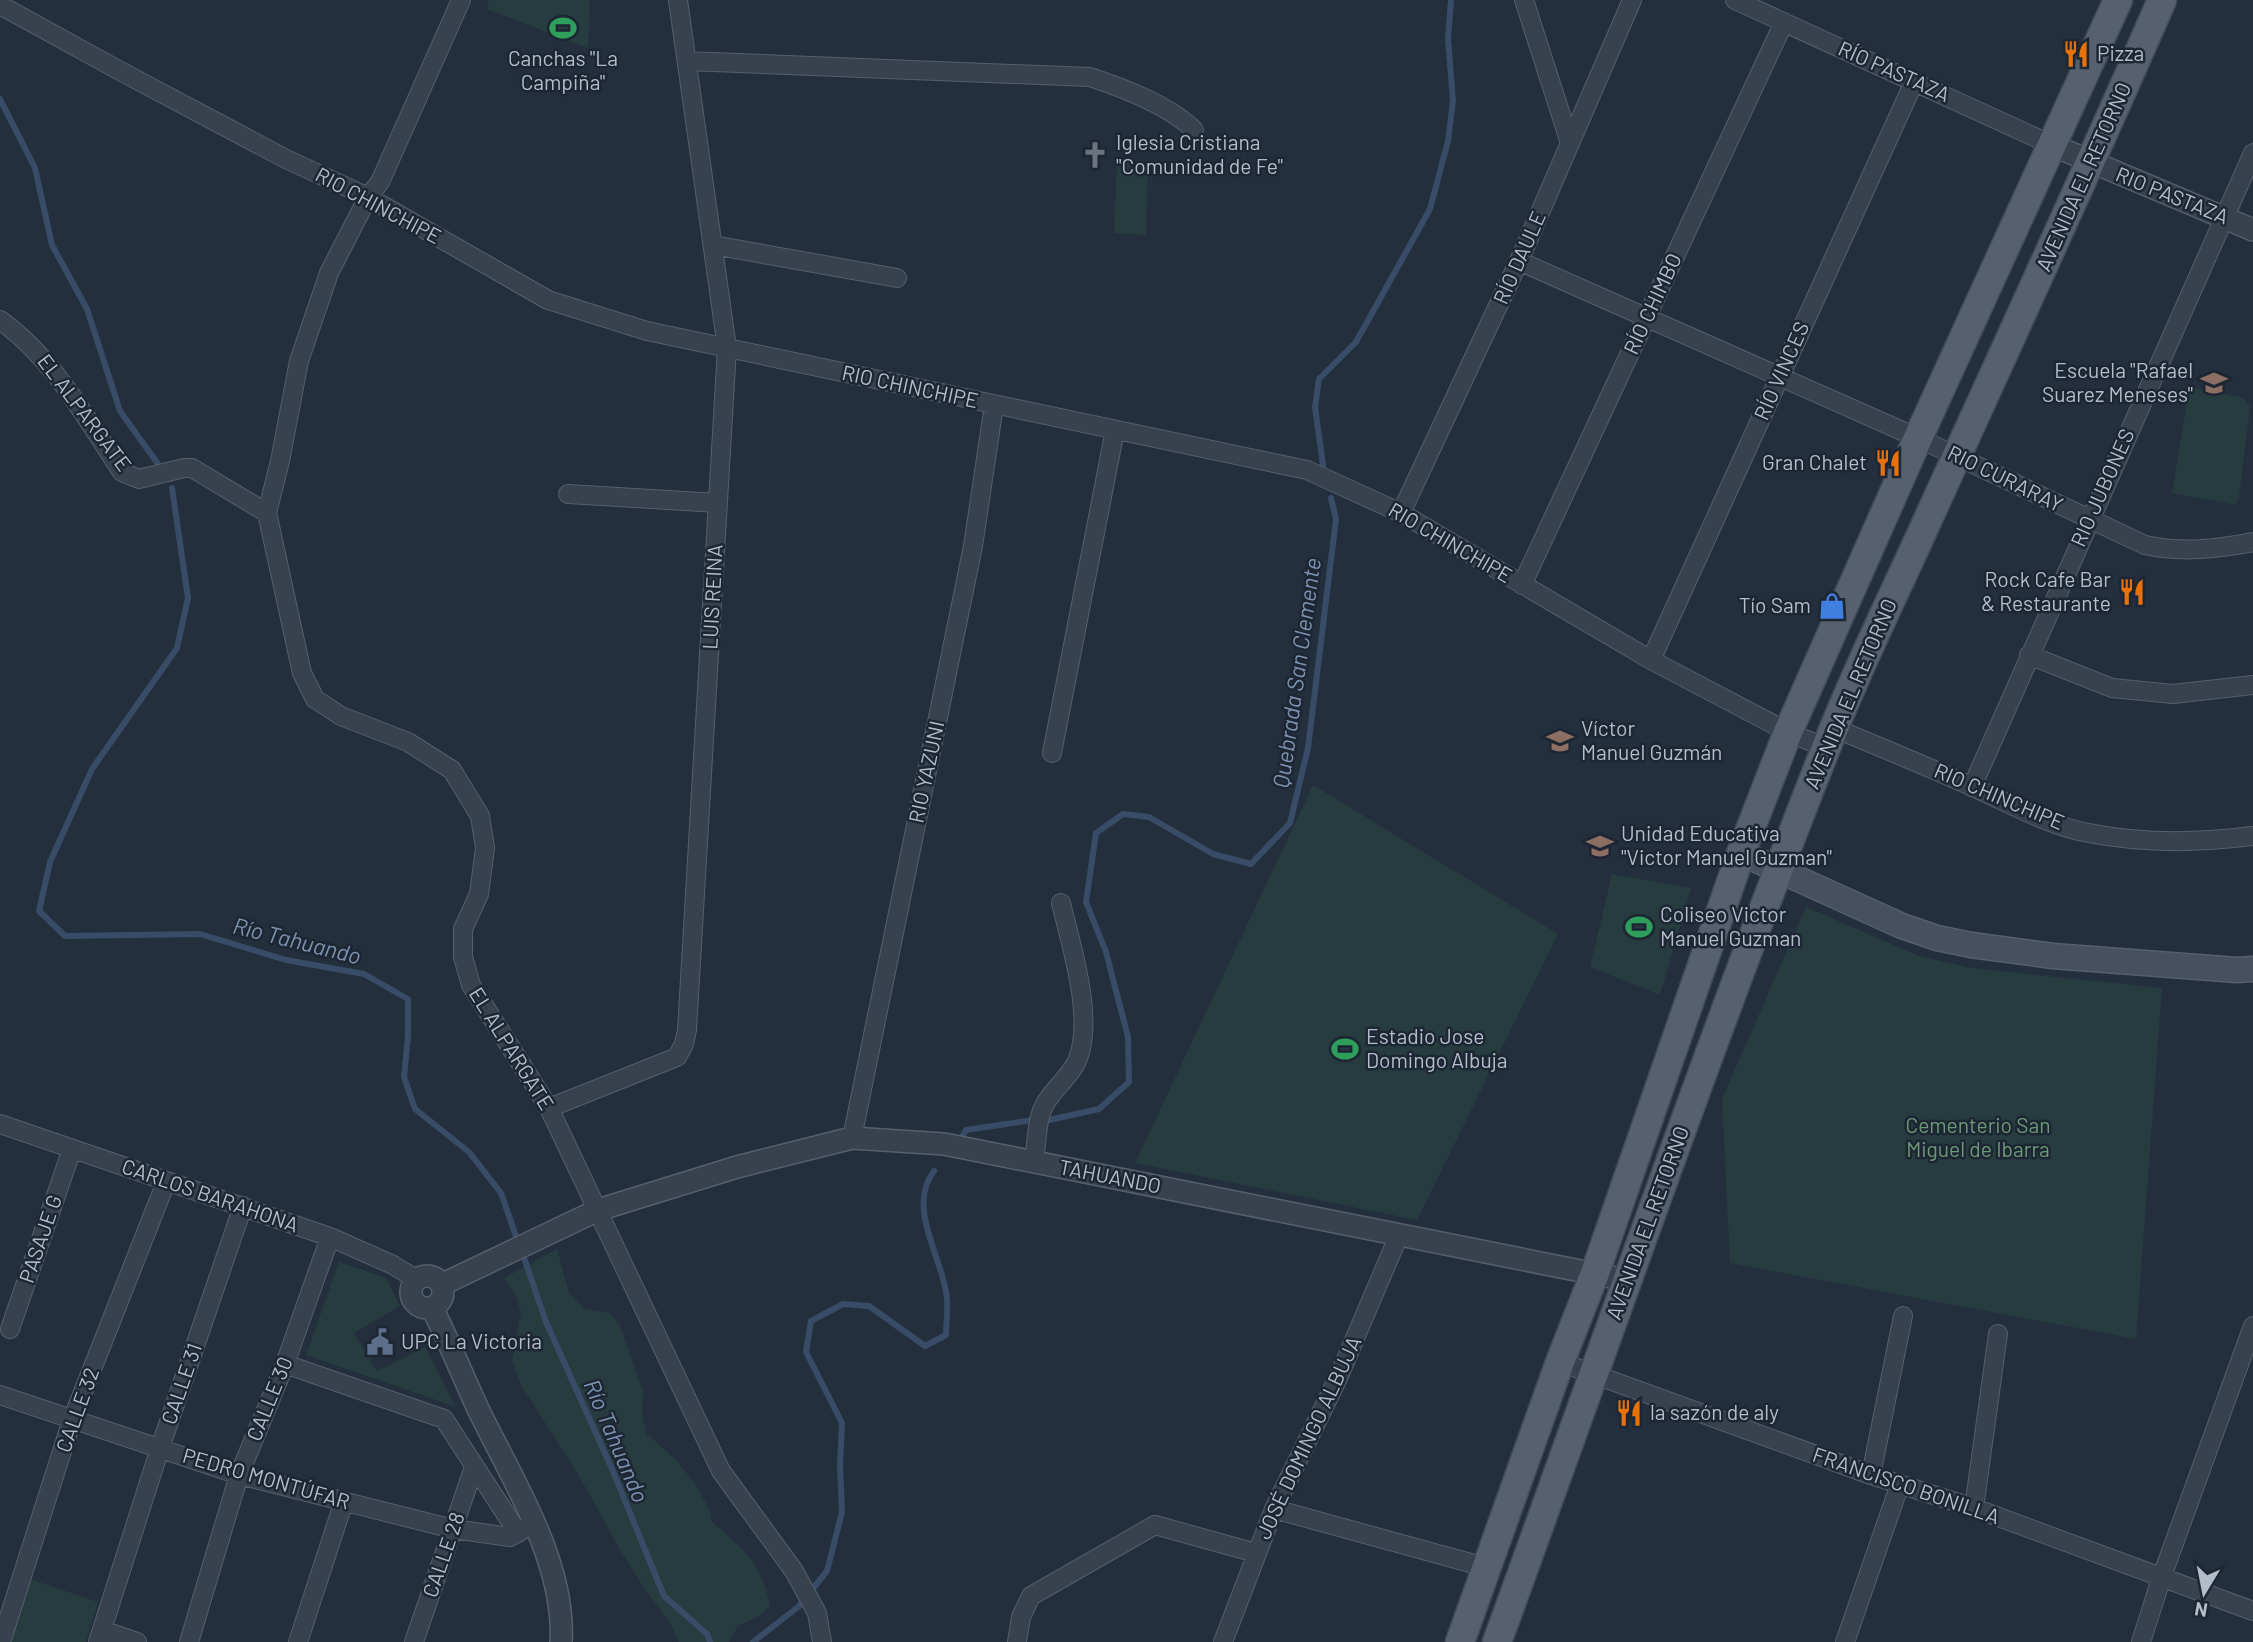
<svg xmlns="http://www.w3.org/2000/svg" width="2253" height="1642" viewBox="0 0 2253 1642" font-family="Barlow,sans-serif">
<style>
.green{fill:#263c3f}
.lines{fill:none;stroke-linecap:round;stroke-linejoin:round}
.stream{stroke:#394c67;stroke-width:6}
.minor-casing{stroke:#565f6c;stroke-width:20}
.tertiary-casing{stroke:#565f6c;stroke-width:24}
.secondary-casing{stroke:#565f6c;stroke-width:27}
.primary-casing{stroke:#414a57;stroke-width:31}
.minor{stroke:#38414e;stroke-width:18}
.tertiary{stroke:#38414e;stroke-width:21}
.secondary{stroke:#465061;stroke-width:24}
.primary{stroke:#56606e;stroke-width:28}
.labels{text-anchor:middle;stroke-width:5;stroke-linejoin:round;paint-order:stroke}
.poi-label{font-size:21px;fill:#b4bcc9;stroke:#1d2633;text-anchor:start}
.street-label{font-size:21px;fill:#b4bcc9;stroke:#1d2633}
.park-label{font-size:21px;fill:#6b9a76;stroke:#1d2633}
.water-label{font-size:23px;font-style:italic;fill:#7c92b1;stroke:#1d2633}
</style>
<rect width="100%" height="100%" fill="#242f3e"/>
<path class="green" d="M489 0H590L588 48 487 9Z
M1117 163 1148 164 1146 235 1114 233Z
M2196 388 2244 398 2250 407 2239 498 2236 505 2172 493 2189 390Z
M1313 785 1558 934 1417 1220 1135 1163Z
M1612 874 1691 888 1660 995 1590 967Z
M1806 907 1919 956 1971 968 2162 988 2136 1339 1730 1263 1722 1099Z
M557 1249 569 1293 585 1309 609 1313 620 1325 643 1392 642 1415 646 1433 678 1462 696 1485 710 1511 712 1522C743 1548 763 1565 770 1606L759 1616 738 1626 729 1642H679L670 1622 646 1591 619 1548 578 1474 521 1385 512 1360 521 1312 516 1296 504 1278Z
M339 1262 386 1278 400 1306 354 1333 377 1371 425 1347 456 1407 306 1355Z
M30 1579 98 1602 86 1642H9Z"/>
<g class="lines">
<path class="stream" d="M0 99 35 168 52 245 87 309 120 411 158 464
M1323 465 1315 407 1319 379 1356 342 1430 209 1448 141 1453 101 1448 39 1451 0
M172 488 188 598 177 648 92 769 50 862 39 911 65 936 200 934 286 960 364 974 408 999V1036L404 1077 415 1109 469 1152 501 1193 518 1242
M1049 1120 1099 1109 1129 1082 1128 1037 1106 952 1086 902 1096 833 1123 814 1149 817 1213 854 1251 864 1290 823 1308 748 1336 519 1331 498
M963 1135 966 1130 1033 1120
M522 1252 546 1322 612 1469 664 1596 707 1634 710 1642
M753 1642 798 1607 827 1571 842 1512 840 1465 842 1423 806 1352 811 1321 843 1304 869 1306 925 1346 946 1335C946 1321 949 1305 946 1292 940 1254 907 1206 934 1171"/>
<defs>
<path id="minor" d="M1524 0 1570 143
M1735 0 2052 145
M0 5 122 72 286 159 368 197 548 300 647 331 1307 470 1401 513 1651 660 1788 732 1826 748
M687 61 1090 77C1123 88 1169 105 1194 130
M713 245 897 278
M1519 261 1918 438 2145 545C2181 553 2216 549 2253 542
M0 320C53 358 86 418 122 472L139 479 184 468H192L267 513 302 673 315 699 341 716 408 742 452 770 480 816 485 848 479 894 463 929V957L471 985 549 1108 721 1471 794 1571 817 1613 822 1642
M568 494 718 503
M267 513 280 461 299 361 329 273 368 197 380 182 461 0
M1401 513 1519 261 1632 0
M1522 585 1784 22
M2029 655 2112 688 2173 694 2253 685
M1651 660 1914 82
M1834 728C1880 747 1926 766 1971 786 2009 803 2048 826 2089 833 2144 844 2198 843 2253 836
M1052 753 1115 430
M1972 787 2253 153
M549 1108 677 1057 684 1044 687 1030 727 348 678 0
M0 1124 330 1237 393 1265 416 1279
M852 1138 973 546 994 405
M1034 1162C1037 1144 1036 1120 1045 1104 1054 1088 1069 1078 1077 1061 1095 1020 1071 945 1061 903
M10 1329 72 1149
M1560 1362 1871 1475 1974 1508 2253 1611
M285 1364 444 1419 518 1533
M0 1395 239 1475 453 1529 510 1537 534 1523
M1871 1475 1903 1316
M1974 1508 1998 1334
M1274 1509 1485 1567
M102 1630 137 1642
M1 1642 72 1420 166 1182
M98 1642 160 1448 243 1206
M189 1642 239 1475 285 1364 330 1237
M298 1642 344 1501
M414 1642 474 1467
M1017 1642 1021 1617 1031 1596 1155 1525 1256 1553
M1223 1642 1274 1509 1338 1378 1399 1235
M1845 1642 1900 1484
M2141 1642 2161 1579 2253 1326"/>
<path id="tertiary" d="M2052 145 2253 230
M411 1292a16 16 0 1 1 32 0a16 16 0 1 1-32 0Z
M441 1285 598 1210 737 1167 852 1138 944 1144 1626 1280
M432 1308C449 1341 463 1377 479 1411 512 1479 566 1563 561 1642"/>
<path id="secondary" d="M1741 853 1902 926 1937 938 1971 945 2053 956 2237 970 2253 969"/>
<path id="primary" d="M1460 1642 1560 1362 1595 1273 1741 853 1788 732 1918 438 2118 0
M1497 1642C1606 1344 1709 1043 1826 748 1855 673 1891 601 1924 528 2004 352 2085 177 2162 0"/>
</defs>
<use href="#minor" class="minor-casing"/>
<use href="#tertiary" class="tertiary-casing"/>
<use href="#secondary" class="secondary-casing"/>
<use href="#primary" class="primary-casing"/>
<use href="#minor" class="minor"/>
<use href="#tertiary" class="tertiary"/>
<use href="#secondary" class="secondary"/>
<use href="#primary" class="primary"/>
</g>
<defs>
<symbol id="stadium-bare" viewBox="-9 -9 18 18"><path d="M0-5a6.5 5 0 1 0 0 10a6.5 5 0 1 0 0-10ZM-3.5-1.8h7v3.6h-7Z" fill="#2e9e5b" stroke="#1d2633" stroke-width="2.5" paint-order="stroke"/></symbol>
<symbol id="restaurant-bare" viewBox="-9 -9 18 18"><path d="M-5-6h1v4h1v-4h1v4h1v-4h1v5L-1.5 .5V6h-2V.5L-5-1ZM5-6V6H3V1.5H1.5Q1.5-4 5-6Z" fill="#e8710a" stroke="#1d2633" stroke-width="2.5" paint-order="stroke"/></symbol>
<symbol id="church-bare" viewBox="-9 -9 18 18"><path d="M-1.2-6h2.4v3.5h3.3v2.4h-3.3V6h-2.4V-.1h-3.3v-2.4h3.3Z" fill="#6b7280" stroke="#1d2633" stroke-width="2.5" paint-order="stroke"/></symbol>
<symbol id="school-bare" viewBox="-9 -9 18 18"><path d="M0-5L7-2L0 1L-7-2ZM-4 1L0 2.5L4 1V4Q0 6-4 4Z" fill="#8d6e63" stroke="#1d2633" stroke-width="2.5" paint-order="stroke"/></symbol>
<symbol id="shop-bare" viewBox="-9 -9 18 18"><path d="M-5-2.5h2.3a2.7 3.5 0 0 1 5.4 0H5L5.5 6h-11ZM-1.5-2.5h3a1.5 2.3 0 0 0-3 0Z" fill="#3f7fe0" stroke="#1d2633" stroke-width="2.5" paint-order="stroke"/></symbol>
<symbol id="university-bare" viewBox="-9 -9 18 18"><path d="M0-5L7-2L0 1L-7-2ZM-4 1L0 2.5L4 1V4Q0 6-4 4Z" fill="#8d6e63" stroke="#1d2633" stroke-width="2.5" paint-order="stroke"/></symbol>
<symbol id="civic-bare" viewBox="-9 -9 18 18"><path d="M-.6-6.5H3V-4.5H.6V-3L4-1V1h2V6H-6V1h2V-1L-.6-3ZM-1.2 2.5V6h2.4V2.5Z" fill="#5c6f8a" stroke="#1d2633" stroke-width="2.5" paint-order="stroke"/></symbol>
</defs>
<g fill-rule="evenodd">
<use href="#stadium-bare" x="544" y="9" width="38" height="38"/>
<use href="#restaurant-bare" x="2057" y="35" width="38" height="38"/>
<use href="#church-bare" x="1076" y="136" width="38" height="38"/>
<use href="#school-bare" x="2195" y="364" width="38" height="38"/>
<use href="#restaurant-bare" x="1869" y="444" width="38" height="38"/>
<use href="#restaurant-bare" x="2113" y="573" width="38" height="38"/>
<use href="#shop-bare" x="1813" y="587" width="38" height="38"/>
<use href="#school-bare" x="1541" y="722" width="38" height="38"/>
<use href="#university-bare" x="1581" y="827" width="38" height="38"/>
<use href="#stadium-bare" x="1620" y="908" width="38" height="38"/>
<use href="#stadium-bare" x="1326" y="1030" width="38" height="38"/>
<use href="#civic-bare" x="361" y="1323" width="38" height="38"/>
<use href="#restaurant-bare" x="1610" y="1394" width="38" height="38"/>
</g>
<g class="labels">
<g class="poi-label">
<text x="2097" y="61">Pizza</text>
<text x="563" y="66" text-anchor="middle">Canchas "La<tspan x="563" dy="24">Campiña"</tspan></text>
<text x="1116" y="150">Iglesia Cristiana<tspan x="1116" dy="24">"Comunidad de Fe"</tspan></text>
<text x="2193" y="378" text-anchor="end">Escuela "Rafael<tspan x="2193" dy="24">Suarez Meneses"</tspan></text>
<text x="1867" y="470" text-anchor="end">Gran Chalet</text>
<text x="2111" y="587" text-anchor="end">Rock Cafe Bar<tspan x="2111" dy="24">&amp; Restaurante</tspan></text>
<text x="1811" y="613" text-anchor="end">Tío Sam</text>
<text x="1581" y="736">Víctor<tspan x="1581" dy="24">Manuel Guzmán</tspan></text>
<text x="1621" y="841">Unidad Educativa<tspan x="1621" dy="24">"Victor Manuel Guzman"</tspan></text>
<text x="1660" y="922">Coliseo Victor<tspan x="1660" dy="24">Manuel Guzman</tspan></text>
<text x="1366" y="1044">Estadio Jose<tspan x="1366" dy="24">Domingo Albuja</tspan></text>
<text x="401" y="1349">UPC La Victoria</text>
<text x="1650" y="1420">la sazón de aly</text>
</g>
<g class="street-label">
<text transform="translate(1894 72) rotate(24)" y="7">RÍO PASTAZA</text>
<text transform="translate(2084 177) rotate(-66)" y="7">AVENIDA EL RETORNO</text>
<text transform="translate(2172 196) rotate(22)" y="7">RIO PASTAZA</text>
<text transform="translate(378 206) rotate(28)" y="7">RIO CHINCHIPE</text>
<text transform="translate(1520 258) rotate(-66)" y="7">RÍO DAULE</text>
<text transform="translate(1653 304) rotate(-65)" y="7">RÍO CHIMBO</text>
<text transform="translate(1782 371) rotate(-66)" y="7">RÍO VINCES</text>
<text transform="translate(910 387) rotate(12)" y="7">RIO CHINCHIPE</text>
<text transform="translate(84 413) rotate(53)" y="7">EL ALPARGATE</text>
<text transform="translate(2005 479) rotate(26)" y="7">RIO CURARAY</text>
<text transform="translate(2103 488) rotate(-66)" y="7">RIO JUBONES</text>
<text transform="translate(1450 543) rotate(30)" y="7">RIO CHINCHIPE</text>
<text transform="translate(713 597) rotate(-87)" y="7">LUIS REINA</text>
<text transform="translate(1851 694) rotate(-67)" y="7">AVENIDA EL RETORNO</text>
<text transform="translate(927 772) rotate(-78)" y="7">RIO YAZUNI</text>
<text transform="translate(1999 797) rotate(23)" y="7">RIO CHINCHIPE</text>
<text transform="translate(511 1049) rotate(58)" y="7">EL ALPARGATE</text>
<text transform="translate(1110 1177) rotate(11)" y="7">TAHUANDO</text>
<text transform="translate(210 1196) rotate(19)" y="7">CARLOS BARAHONA</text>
<text transform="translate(1648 1223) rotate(-70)" y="7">AVENIDA EL RETORNO</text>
<text transform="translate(41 1239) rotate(-71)" y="7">PASAJE G</text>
<text transform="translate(182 1384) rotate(-71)" y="7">CALLE 31</text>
<text transform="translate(270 1399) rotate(-68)" y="7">CALLE 30</text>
<text transform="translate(78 1410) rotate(-70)" y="7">CALLE 32</text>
<text transform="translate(1309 1438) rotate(-65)" y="7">JOSÉ DOMINGO ALBUJA</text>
<text transform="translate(266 1479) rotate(16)" y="7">PEDRO MONTÚFAR</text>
<text transform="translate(1906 1486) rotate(19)" y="7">FRANCISCO BONILLA</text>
<text transform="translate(444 1555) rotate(-71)" y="7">CALLE 28</text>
</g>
<g class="park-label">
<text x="1978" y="1133">Cementerio San<tspan x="1978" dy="24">Miguel de Ibarra</tspan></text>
</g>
<g class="water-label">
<text transform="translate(1297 673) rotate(-82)" y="8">Quebrada San Clemente</text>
<text transform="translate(297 941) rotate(14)" y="8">Río Tahuando</text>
<text transform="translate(616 1441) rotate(67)" y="8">Río Tahuando</text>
</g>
</g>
<g transform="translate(2204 1593) rotate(190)" stroke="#1d2633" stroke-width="5" paint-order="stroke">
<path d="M0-5L12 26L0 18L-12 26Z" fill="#b4bcc9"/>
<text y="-10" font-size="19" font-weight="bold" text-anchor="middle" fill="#b4bcc9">N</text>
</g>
</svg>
